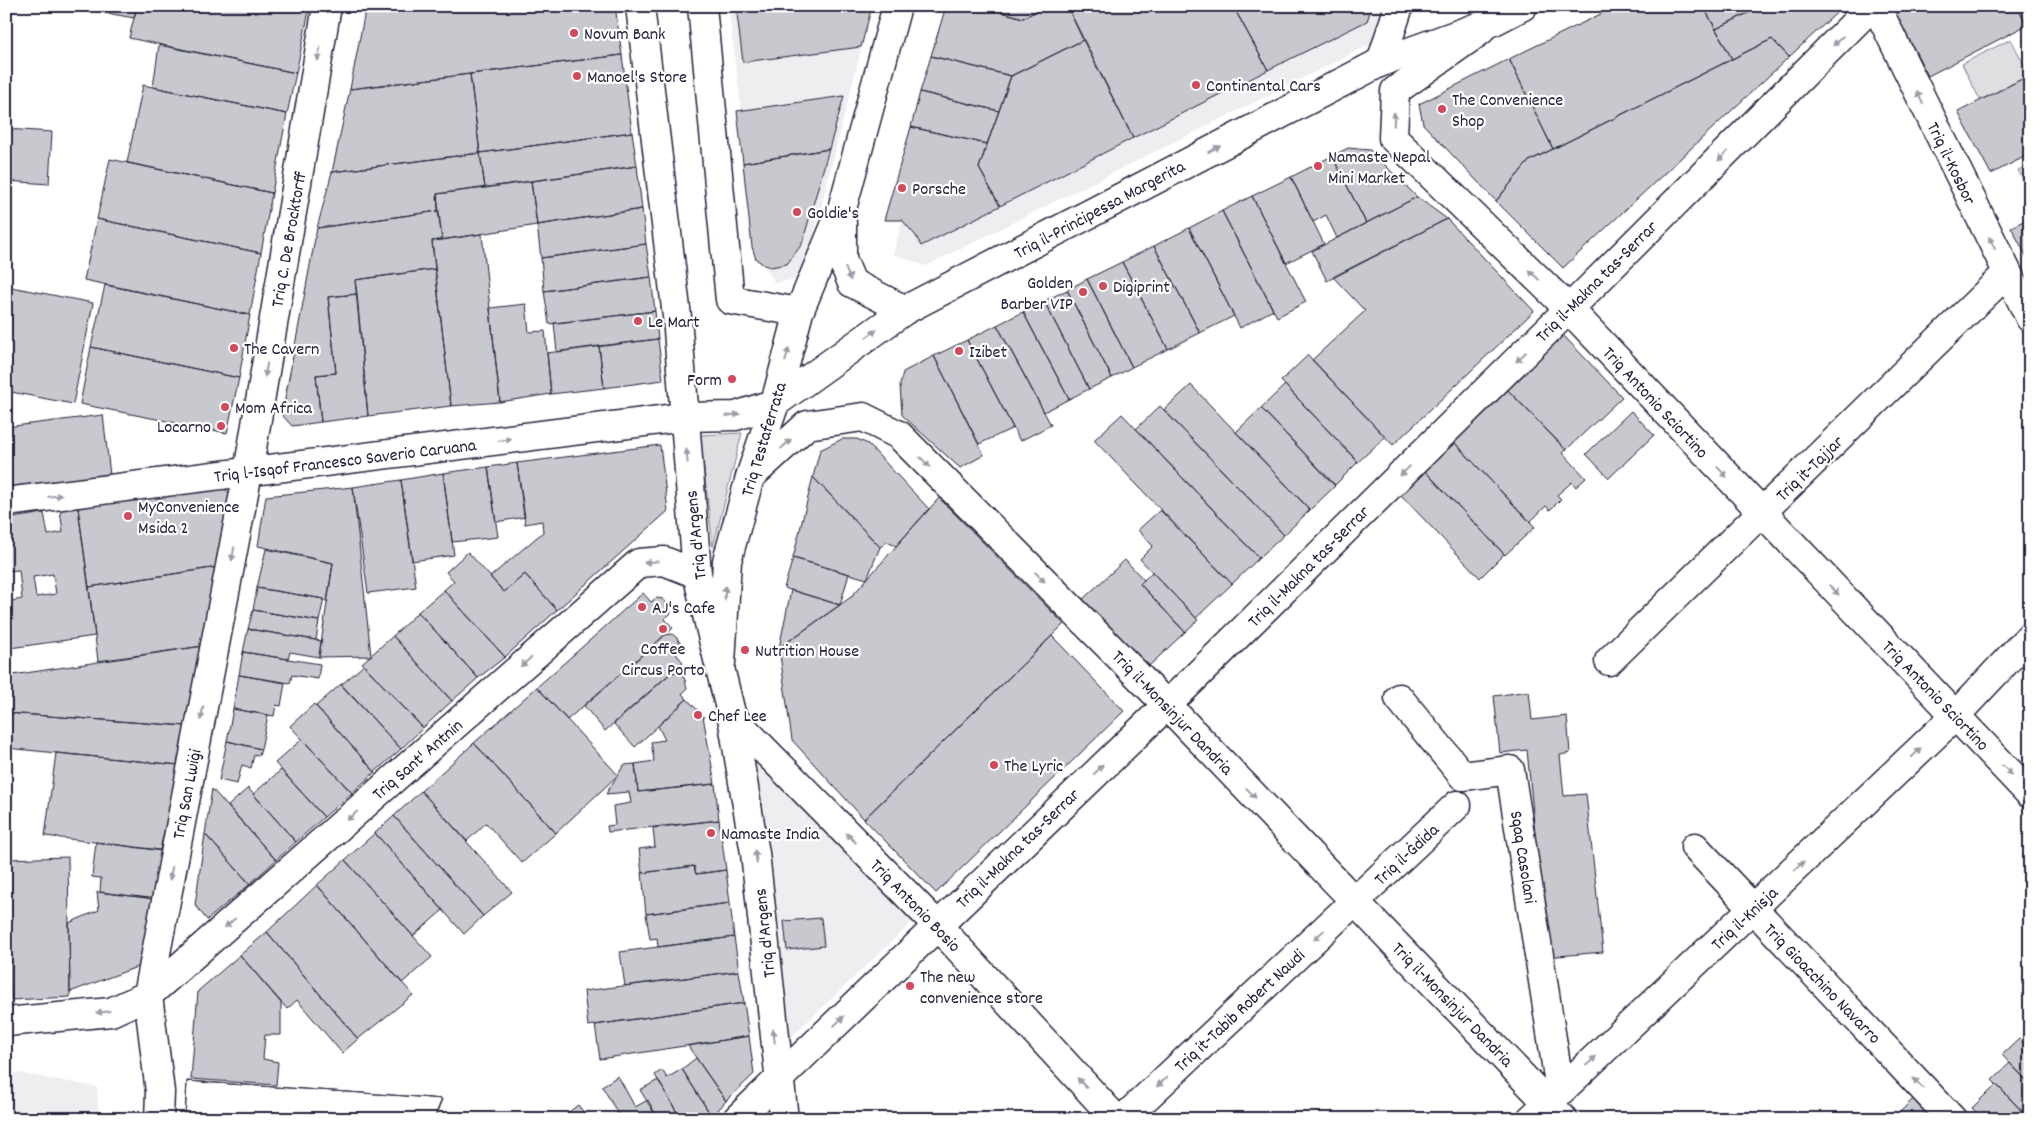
<svg xmlns="http://www.w3.org/2000/svg" width="2036" height="1125" viewBox="0 0 2036 1125" font-family="Dekko,sans-serif">
<style>
.built{fill:#eeeef1}
.green{fill:#dfdfe2;stroke:#80808e}
.building{fill:#c8c8cf;stroke:#22223b;fill-rule:evenodd}
.lines{fill:none;stroke-linecap:round;stroke-linejoin:round}
.minor-casing{stroke:#22223b;stroke-width:31}
.major-casing{stroke:#22223b;stroke-width:31}
.minor{stroke:#fff;stroke-width:28}
.major{stroke:#fff;stroke-width:28}
.oneway{fill:#9c9ca7}
.poi-dot{fill:#d1495b;stroke:#fff;stroke-width:2}
.labels{text-anchor:middle;stroke-width:4.5;stroke-linejoin:round;paint-order:stroke}
.poi-label{font-size:18px;fill:#22223b;stroke:#fff;text-anchor:start}
.street-label{font-size:18px;fill:#22223b;stroke:#fff}
</style>
<rect width="100%" height="100%" fill="#fff"/>
<filter id="ink" filterUnits="userSpaceOnUse"><feTurbulence type="fractalNoise" baseFrequency=".02" numOctaves="2"/><feDisplacementMap in="SourceGraphic" scale="10" xChannelSelector="R" yChannelSelector="G"/><feConvolveMatrix kernelMatrix="1 2 1 2 8 2 1 2 1" color-interpolation-filters="sRGB"/></filter>
<g filter="url(#ink)">
<path class="built" d="M728 6H872L803 278 775 283 761 261Z
M963 6H1384L1377 41 926 266 893 254Z
M756 761 913 921 786 1042Z
M6 1071 97 1087 99 1119H6Z"/>
<path class="green" d="M2011 39 2029 75 1980 100 1962 64Z
M2030 165V194L2018 170Z
M742 433 713 547 700 435Z"/>
<path class="building" d="M97 6H137L134 18 96 11Z
M137 6H310L296 73 129 38Z
M366 6H615L622 55 350 89Z
M736 6H872L861 47 743 62Z
M946 6H981L1023 18 1046 6H1067L1083 40 1011 76 931 56Z
M981 6H1046L1023 18Z
M1067 6H1233L1268 70 1133 138Z
M1233 6H1372L1367 21 1268 70Z
M1617 6H1703L1732 59 1553 149 1509 59Z
M1703 6H1762L1716 29Z
M1762 6H1844L1789 57 1772 39 1732 59 1716 29Z
M1910 6H2017L2027 25 1928 76 1896 14Z
M1772 39 1789 57 1563 268 1496 201 1529 161Z
M1083 40 1133 138 1000 206 979 168 1011 76Z
M159 45 296 73 287 114 153 87Z
M622 55 632 132 480 153 470 74Z
M931 56 1011 76 999 111 920 92Z
M1509 59 1553 149 1529 161 1496 201 1423 124 1419 104Z
M470 74 480 153 332 172 350 89Z
M2030 75V154L1991 174 1958 112Z
M143 85 287 114 272 193 127 163Z
M920 92 999 111 987 144 911 127Z
M844 96 829 149 743 163 737 111Z
M911 127 987 144 979 168 1000 206 921 246 916 236 902 220H884Z
M6 129 52 132 49 184 6 181Z
M632 132 637 166 485 188 480 153Z
M1348 148 1370 150 1417 197 1366 223 1332 156Z
M829 149 802 244 787 264 771 267 764 265 756 259 752 247 743 163Z
M480 153 485 188 437 194 438 211 317 228 332 172Z
M1332 156 1366 223 1337 238 1326 215 1313 222 1291 177Z
M110 159 272 193 261 253 97 219Z
M637 166 642 209 537 225 531 181Z
M1291 177 1324 244 1286 263 1252 196Z
M531 181 537 225 442 240 437 194Z
M1252 196 1306 302 1277 317 1222 211Z
M1417 197 1447 219 1327 281 1312 251Z
M642 209 646 244 541 258 537 225Z
M438 211 442 240 432 241 435 269 355 280 357 294 328 297 336 373 316 375 321 422 292 426 282 415 317 228Z
M1222 211 1273 310 1240 328 1189 228Z
M2030 218V263L2011 227Z
M97 219 261 253 250 315 84 280Z
M1447 219 1534 311 1393 445 1312 360 1365 311 1333 277Z
M1189 228 1234 316 1200 333 1154 246Z
M482 234 500 402 451 406 432 241Z
M646 244 651 277 544 291 541 258Z
M1154 246 1200 333 1168 349 1122 262Z
M1122 262 1168 349 1132 367 1087 279Z
M435 269 451 406 368 416 355 280Z
M651 277 655 311 549 324 544 291Z
M1087 279 1132 367 1112 378 1067 290Z
M105 285 250 315 239 378 91 347Z
M6 286 93 303 73 404 6 391Z
M1067 290 1112 378 1089 389 1044 301Z
M357 294 368 416 321 422 316 375 336 373 328 297Z
M1044 301 1089 389 1069 399 1023 312Z
M526 304 529 332 545 331 551 394 500 402 490 308Z
M655 311 658 339 557 352 554 323Z
M1023 312 1069 399 1044 412 997 325Z
M997 325 1051 425 1020 441 967 340Z
M1563 335 1622 397 1566 450 1507 389Z
M658 339 663 380 604 388 599 346Z
M967 340 1013 428 979 444 934 356Z
M599 346 604 388 551 394 547 353Z
M91 347 239 378 227 433 80 404Z
M1308 355 1385 437 1358 462 1281 381Z
M934 356 984 455 960 468 902 415 900 385 903 372Z
M1191 385 1310 510 1284 535 1164 410Z
M1285 385 1358 462 1335 485 1261 408Z
M1508 390 1566 450 1563 453 1586 478 1576 487 1572 482 1557 495 1561 499 1550 510 1546 506 1530 522 1454 442Z
M1160 406 1284 535 1259 558 1136 429Z
M1261 408 1335 486 1310 510 1236 432Z
M1631 411 1654 435 1609 478 1586 454Z
M1122 414 1259 558 1232 584 1094 440Z
M103 415 110 475 6 487V427Z
M842 439H857L868 444 929 509 896 546 887 542 880 547 813 477 820 450Z
M1454 442 1535 527 1505 555 1424 470Z
M660 445 668 511 557 610 525 574 504 592 490 577 543 532 542 521 525 524 517 463Z
M517 463 525 517 496 522 488 467Z
M488 467 498 537 452 542 443 473Z
M1424 470 1504 554 1480 578 1399 493Z
M443 473 454 555 412 561 401 480Z
M813 477 880 547 867 579 793 558Z
M401 480 416 587 368 593 353 487Z
M221 486 232 495 218 567 89 587 78 508Z
M353 487 371 656 319 657 333 563 258 546 266 496Z
M939 498 1064 624 864 819 792 740 779 648 851 597Z
M78 508 95 636 10 648 6 602 22 599 19 570 6 571V519L44 513 48 535 63 532 60 510ZM53 574 56 594 36 597 33 577Z
M1160 510 1232 584 1196 618 1140 559 1153 546 1138 530Z
M266 549 333 563 327 602 324 599 257 588Z
M468 552 504 592 525 574 557 610 505 657 444 590 454 581 446 572Z
M793 558 849 574 840 605 784 588Z
M1125 560 1144 580 1140 584 1185 632 1148 667 1083 599Z
M218 567 203 646 98 661 89 587Z
M1152 572 1198 620 1185 632 1140 584Z
M257 588 324 599 319 621 253 610Z
M444 590 505 657 478 678 418 612Z
M791 590 840 605 779 648Z
M643 593 651 602 656 598 663 599 669 606 671 613 665 619 673 628 567 720 537 687Z
M253 610 319 621 316 640 248 629Z
M418 612 478 678 452 701 393 636Z
M6 621 10 648H6Z
M248 629 321 641 319 657 290 652 288 659 243 652Z
M672 634 677 638 682 646 681 651 676 654 683 662 605 731 584 706 665 635Z
M393 636 452 701 423 728 362 663Z
M1052 636 1124 711 936 893 864 819Z
M203 646 187 726 6 713V676Z
M243 652 320 664 318 679 292 675 290 683 239 675Z
M364 665 423 728 401 749 341 685Z
M678 672 682 674 685 680 687 689 682 694 687 699 635 747 614 724 671 673Z
M239 675 285 683 281 706 276 705 274 716 233 709Z
M341 684 401 749 375 772 316 706Z
M537 687 618 775 556 833 474 743Z
M1529 691 1532 720 1567 716 1570 753 1560 755 1564 796 1586 794 1603 952 1547 957 1527 750 1500 753 1494 696Z
M687 699 703 716 715 784 638 792 635 764 654 761 651 742 665 740 658 726Z
M314 704 375 772 352 793 290 726Z
M233 709 268 715 261 749 227 741Z
M6 713 187 726 179 765 6 748Z
M302 739 352 793 324 817 275 763Z
M227 741 261 749 259 756 254 755 251 768 242 765 237 784 219 780Z
M474 743 556 833 522 863 486 823 467 841 421 791Z
M56 753 179 765 160 850 45 836Z
M2030 760V787L2016 771Z
M635 764 638 792 715 784 719 820 608 832 607 826 615 825 613 806 631 803 629 792 606 794 624 765Z
M281 770 324 817 296 842 253 794Z
M248 788 296 842 276 860 228 806Z
M212 789 276 860 250 884 205 834Z
M421 791 512 892 483 916 394 816Z
M394 816 483 916 464 934 375 833Z
M719 820 726 870 696 874 694 866 642 873 639 849 655 847 653 828Z
M375 833 443 910 413 936 345 860Z
M205 834 250 884 207 920 195 905Z
M96 842 162 851 156 899 100 892 101 878 92 877Z
M68 857 70 997 11 1000 8 859Z
M345 860 432 957 402 983 317 885Z
M694 866 696 874 726 870 730 903 646 914 642 873Z
M6 875H8L11 1000H6Z
M317 885 413 995 358 1039 267 932Z
M97 892 156 899 145 964 70 992 69 923 99 910Z
M730 903 734 937 658 947 657 938 650 939 646 914Z
M821 918 824 946 787 950 784 921Z
M267 932 358 1039 342 1053 297 1000 287 1009 240 955Z
M734 937 739 971 625 986 620 952Z
M240 955 281 1003V1035H265L263 1059 278 1062 276 1085 191 1079 198 991Z
M739 971 744 1003 588 1026 584 991Z
M744 1003 749 1036 600 1059 595 1025Z
M749 1036 754 1074 726 1101 688 1046Z
M2019 1039 2030 1049V1084L2002 1055Z
M696 1058 726 1101 712 1117 682 1069Z
M2010 1063 2030 1084V1119L1992 1080Z
M682 1069 712 1117 709 1119H681L655 1075 662 1070 667 1078Z
M618 1076 635 1107 648 1100 658 1119H621L602 1086Z
M658 1080 681 1119H658L640 1090Z
M187 1081 406 1096 442 1099 434 1119H185Z
M187 1081 406 1096 442 1099 434 1119 185 1117Z
M1996 1084 2029 1119H1982L1972 1108Z
M1916 1096 1939 1119 1895 1117Z
M578 1105 589 1119H560Z"/>
<g class="lines">
<defs>
<path id="minor" d="M702 6 730 300 799 312
M1876 6 2030 318
M1480 31 1395 91 1393 138 1569 309 2030 794
M1381 62 1399 6
M842 223V259L852 283 905 310
M750 477 807 425 863 417 899 435 1167 705 1563 1119
M6 502 684 417
M1609 661 2007 273
M721 663 727 561 750 477 775 403 799 312 842 209 897 6
M1399 698 1463 776 1510 770 1560 1090
M732 717 937 925 1116 1119
M1695 847 1952 1119
M6 1022 111 1012 148 995 639 563 664 561 697 574
M159 1119 160 1092 148 995 248 472 327 6
M737 1119 1167 705 1569 309 1872 6
M1123 1119 1457 805
M1531 1119 1955 716 2030 636"/>
<path id="major" d="M640 6 677 317 697 574 732 717 755 853 784 1119
M684 417 736 416 775 403 905 310 1381 62 1494 21 1523 6"/>
</defs>
<use href="#minor" class="minor-casing"/>
<use href="#major" class="major-casing"/>
<use href="#minor" class="minor"/>
<use href="#major" class="major"/>
</g>
<defs><path id="oneway-solid" d="M-6-.8H1V-3.2L6.5 0L1 3.2V.8H-6Z" transform="scale(1.25)"/></defs>
<g class="oneway">
<use href="#oneway-solid" transform="translate(1838 41) rotate(135)"/>
<use href="#oneway-solid" transform="translate(319 54) rotate(100)"/>
<use href="#oneway-solid" transform="translate(1920 98) rotate(-116)"/>
<use href="#oneway-solid" transform="translate(1394 119) rotate(-88)"/>
<use href="#oneway-solid" transform="translate(1214 149) rotate(-28)"/>
<use href="#oneway-solid" transform="translate(1723 156) rotate(135)"/>
<use href="#oneway-solid" transform="translate(1992 243) rotate(-116)"/>
<use href="#oneway-solid" transform="translate(848 274) rotate(67)"/>
<use href="#oneway-solid" transform="translate(1534 275) rotate(-136)"/>
<use href="#oneway-solid" transform="translate(871 334) rotate(-35)"/>
<use href="#oneway-solid" transform="translate(787 355) rotate(-75)"/>
<use href="#oneway-solid" transform="translate(1521 357) rotate(135)"/>
<use href="#oneway-solid" transform="translate(266 370) rotate(100)"/>
<use href="#oneway-solid" transform="translate(733 415) rotate(-7)"/>
<use href="#oneway-solid" transform="translate(505 440) rotate(-7)"/>
<use href="#oneway-solid" transform="translate(786 444) rotate(-43)"/>
<use href="#oneway-solid" transform="translate(687 456) rotate(-95)"/>
<use href="#oneway-solid" transform="translate(925 462) rotate(45)"/>
<use href="#oneway-solid" transform="translate(1405 471) rotate(135)"/>
<use href="#oneway-solid" transform="translate(1722 472) rotate(47)"/>
<use href="#oneway-solid" transform="translate(55 496) rotate(-7)"/>
<use href="#oneway-solid" transform="translate(233 554) rotate(101)"/>
<use href="#oneway-solid" transform="translate(651 562) rotate(175)"/>
<use href="#oneway-solid" transform="translate(1040 577) rotate(45)"/>
<use href="#oneway-solid" transform="translate(1834 590) rotate(46)"/>
<use href="#oneway-solid" transform="translate(725 593) rotate(-87)"/>
<use href="#oneway-solid" transform="translate(526 662) rotate(139)"/>
<use href="#oneway-solid" transform="translate(202 713) rotate(101)"/>
<use href="#oneway-solid" transform="translate(1916 753) rotate(-44)"/>
<use href="#oneway-solid" transform="translate(1098 770) rotate(-44)"/>
<use href="#oneway-solid" transform="translate(2007 770) rotate(46)"/>
<use href="#oneway-solid" transform="translate(1251 793) rotate(46)"/>
<use href="#oneway-solid" transform="translate(352 816) rotate(139)"/>
<use href="#oneway-solid" transform="translate(851 838) rotate(-135)"/>
<use href="#oneway-solid" transform="translate(756 857) rotate(-97)"/>
<use href="#oneway-solid" transform="translate(1799 866) rotate(-44)"/>
<use href="#oneway-solid" transform="translate(171 873) rotate(101)"/>
<use href="#oneway-solid" transform="translate(230 923) rotate(139)"/>
<use href="#oneway-solid" transform="translate(1319 935) rotate(137)"/>
<use href="#oneway-solid" transform="translate(103 1012) rotate(173)"/>
<use href="#oneway-solid" transform="translate(839 1021) rotate(-44)"/>
<use href="#oneway-solid" transform="translate(774 1036) rotate(-96)"/>
<use href="#oneway-solid" transform="translate(1591 1061) rotate(-43)"/>
<use href="#oneway-solid" transform="translate(1162 1082) rotate(137)"/>
<use href="#oneway-solid" transform="translate(1082 1083) rotate(-133)"/>
<use href="#oneway-solid" transform="translate(1918 1083) rotate(-134)"/>
</g>
</g>
<g class="poi-dot">
<circle cx="574" cy="33" r="5"/>
<circle cx="577" cy="76" r="5"/>
<circle cx="1196" cy="85" r="5"/>
<circle cx="1442" cy="109" r="5"/>
<circle cx="1318" cy="166" r="5"/>
<circle cx="902" cy="188" r="5"/>
<circle cx="797" cy="212" r="5"/>
<circle cx="1103" cy="286" r="5"/>
<circle cx="1083" cy="292" r="5"/>
<circle cx="638" cy="321" r="5"/>
<circle cx="234" cy="348" r="5"/>
<circle cx="959" cy="351" r="5"/>
<circle cx="732" cy="379" r="5"/>
<circle cx="225" cy="407" r="5"/>
<circle cx="221" cy="426" r="5"/>
<circle cx="128" cy="516" r="5"/>
<circle cx="642" cy="607" r="5"/>
<circle cx="663" cy="629" r="5"/>
<circle cx="745" cy="650" r="5"/>
<circle cx="698" cy="715" r="5"/>
<circle cx="994" cy="765" r="5"/>
<circle cx="711" cy="833" r="5"/>
<circle cx="910" cy="986" r="5"/>
</g>
<g class="labels">
<g class="poi-label">
<text x="584" y="39">Novum Bank</text>
<text x="587" y="82">Manoel's Store</text>
<text x="1206" y="91">Continental Cars</text>
<text x="1452" y="105">The Convenience<tspan x="1452" dy="21">Shop</tspan></text>
<text x="1328" y="162">Namaste Nepal<tspan x="1328" dy="21">Mini Market</tspan></text>
<text x="912" y="194">Porsche</text>
<text x="807" y="218">Goldie's</text>
<text x="1073" y="288" text-anchor="end">Golden<tspan x="1073" dy="21">Barber VIP</tspan></text>
<text x="1113" y="292">Digiprint</text>
<text x="648" y="327">Le Mart</text>
<text x="244" y="354">The Cavern</text>
<text x="969" y="357">Izibet</text>
<text x="722" y="385" text-anchor="end">Form</text>
<text x="235" y="413">Mom Africa</text>
<text x="211" y="432" text-anchor="end">Locarno</text>
<text x="138" y="512">MyConvenience<tspan x="138" dy="21">Msida 2</tspan></text>
<text x="652" y="613">AJ's Cafe</text>
<text x="663" y="654" text-anchor="middle">Coffee<tspan x="663" dy="21">Circus Porto</tspan></text>
<text x="755" y="656">Nutrition House</text>
<text x="708" y="721">Chef Lee</text>
<text x="1004" y="771">The Lyric</text>
<text x="721" y="839">Namaste India</text>
<text x="920" y="982">The new<tspan x="920" dy="21">convenience store</tspan></text>
</g>
<g class="street-label">
<text transform="translate(1952 163) rotate(64)" y="6">Triq il-Kosbor</text>
<text transform="translate(1099 209) rotate(-28)" y="6">Triq il-Prinċipessa Margerita</text>
<text transform="translate(288 239) rotate(-80)" y="6">Triq C. De Brocktorff</text>
<text transform="translate(1596 281) rotate(-45)" y="6">Triq il-Makna tas-Serrar</text>
<text transform="translate(1656 402) rotate(47)" y="6">Triq Antonio Sciortino</text>
<text transform="translate(763 439) rotate(-73)" y="6">Triq Testaferrata</text>
<text transform="translate(345 460) rotate(-7)" y="6">Triq l-Isqof Francesco Saverio Caruana</text>
<text transform="translate(1809 468) rotate(-44)" y="6">Triq it-Tajjar</text>
<text transform="translate(695 535) rotate(-96)" y="6">Triq d'Argens</text>
<text transform="translate(1308 566) rotate(-45)" y="6">Triq il-Makna tas-Serrar</text>
<text transform="translate(1936 695) rotate(46)" y="6">Triq Antonio Sciortino</text>
<text transform="translate(1173 712) rotate(46)" y="6">Triq il-Monsinjur Dandria</text>
<text transform="translate(417 759) rotate(-41)" y="6">Triq Sant' Antnin</text>
<text transform="translate(186 794) rotate(-79)" y="6">Triq San Lwiġi</text>
<text transform="translate(1017 848) rotate(-44)" y="6">Triq il-Makna tas-Serrar</text>
<text transform="translate(1406 854) rotate(-43)" y="6">Triq il-Ġdida</text>
<text transform="translate(1524 857) rotate(81)" y="6">Sqaq Casolani</text>
<text transform="translate(916 905) rotate(46)" y="6">Triq Antonio Bosio</text>
<text transform="translate(1744 918) rotate(-43)" y="6">Triq il-Knisja</text>
<text transform="translate(764 933) rotate(-96)" y="6">Triq d'Argens</text>
<text transform="translate(1823 983) rotate(46)" y="6">Triq Gioacchino Navarro</text>
<text transform="translate(1453 1004) rotate(46)" y="6">Triq il-Monsinjur Dandria</text>
<text transform="translate(1239 1010) rotate(-43)" y="6">Triq it-Tabib Robert Naudi</text>
</g>
</g>
<rect width="2036" height="1125" fill="none" stroke="#fff" stroke-width="25"/>
<rect x="12" y="12" width="2011" height="1100" fill="none" stroke="#22223b" stroke-width="2" filter="url(#ink)"/>
</svg>
